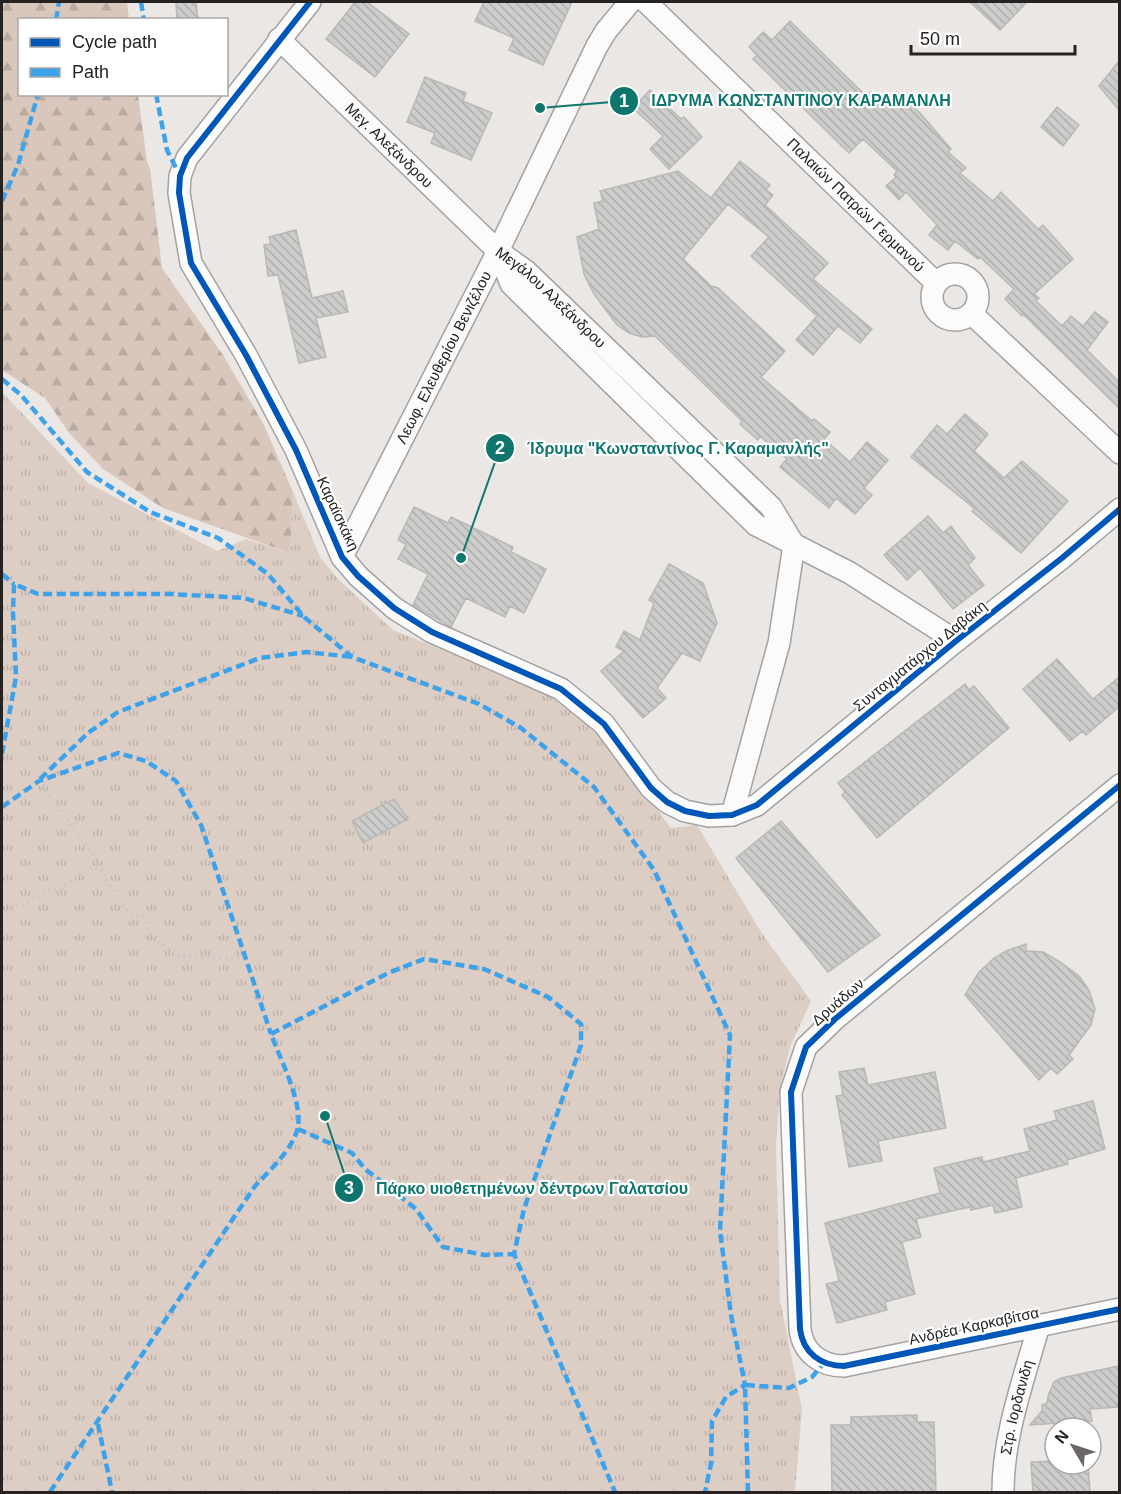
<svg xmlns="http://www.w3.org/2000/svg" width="1121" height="1494" viewBox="0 0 1121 1494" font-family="Arial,sans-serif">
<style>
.grass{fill:url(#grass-tufts)}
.forest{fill:url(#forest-firs)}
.building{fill:url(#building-back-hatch);stroke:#b8b8b7;stroke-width:1.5}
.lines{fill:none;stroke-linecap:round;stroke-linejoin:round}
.minor-casing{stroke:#a4a2a0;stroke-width:24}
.path{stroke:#c9c7c6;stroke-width:4;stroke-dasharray:1.5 4.5;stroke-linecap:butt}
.minor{stroke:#fcfbfb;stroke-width:21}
.quiet{stroke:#3ea2ea;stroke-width:4.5;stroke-dasharray:9 4.5;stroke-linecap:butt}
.cycleway-casing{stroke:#fff;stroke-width:10}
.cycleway{stroke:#0057b8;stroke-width:6}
.labels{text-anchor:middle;stroke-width:4.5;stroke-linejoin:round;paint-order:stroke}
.street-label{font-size:15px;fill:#252221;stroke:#fff}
.leader{fill:none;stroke:#0f766e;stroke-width:2}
.callout-dot{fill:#0f766e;stroke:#fff;stroke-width:2}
.mark-label{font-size:18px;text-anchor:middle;font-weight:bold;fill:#fff}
.callout-label{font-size:16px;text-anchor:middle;font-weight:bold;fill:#0f766e;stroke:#fff;stroke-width:4.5;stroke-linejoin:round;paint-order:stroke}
</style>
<defs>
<pattern id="grass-tufts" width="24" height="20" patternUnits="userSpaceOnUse" patternTransform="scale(1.5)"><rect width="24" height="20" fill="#ddcec5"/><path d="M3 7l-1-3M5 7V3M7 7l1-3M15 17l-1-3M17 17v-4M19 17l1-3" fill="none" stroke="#beb1a9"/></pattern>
<pattern id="forest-firs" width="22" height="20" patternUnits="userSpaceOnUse" patternTransform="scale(1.5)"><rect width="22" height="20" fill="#d9c7bc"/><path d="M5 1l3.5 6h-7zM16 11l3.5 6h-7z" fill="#baaba1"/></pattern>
<pattern id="building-back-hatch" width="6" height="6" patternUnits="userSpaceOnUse" patternTransform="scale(1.5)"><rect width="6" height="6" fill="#cccccb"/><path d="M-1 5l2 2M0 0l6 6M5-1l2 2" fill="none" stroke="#afafae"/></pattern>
</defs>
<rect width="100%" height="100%" fill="#eae7e5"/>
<path class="grass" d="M2 392 88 483 217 551 246 539 290 553 293 492 320 557 339 580 393 630 561 698 597 730 671 828 697 825 761 932 811 1001 790 1047 780 1088 776 1147 780 1300 802 1409 795 1492H2Z"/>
<path class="forest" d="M2 2H127L129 19 20 20V94L138 95 147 162 150 168 162 268 223 355 264 425 293 492 290 553 163 508 103 469 70 434 45 398 2 370Z"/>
<path class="building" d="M176 2H196L198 20H177Z
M355 2H367L409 34 375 77 326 39Z
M484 2H572L543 65 509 50 514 38 475 21Z
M970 2H1027L1000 30Z
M790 21 866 96 871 92 885 105 897 92 920 113 951 149 948 152 966 168 960 173 993 201 1001 192 1038 229 1043 225 1073 259 1034 294 1039 298 1036 301 1062 326 1071 316 1083 326 1095 312 1108 322 1087 350 1119 382V408L1023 314 1022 316 1005 299 1014 289 980 257 978 259 955 241 948 250 929 235 937 225 906 192 899 200 886 186 896 177 894 175 897 171 863 139 849 153 753 59 757 55 749 47 763 32 772 40Z
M1119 61V110L1099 86Z
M425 77 466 93 463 101 492 113 471 160 431 143 435 133 407 122Z
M650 90 681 119 684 117 702 137 669 169 650 149 663 136 633 108Z
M1057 107 1079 125 1063 146 1041 127Z
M740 161 770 185 766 190 773 195 765 205 828 263 813 279 872 329 860 343 838 326 813 355 796 340 817 316 751 256 769 237 728 204 683 259 711 286 718 288 785 351 761 377 812 421 814 419 830 432 824 439 850 462 867 442 888 460 864 488 872 495 855 514 836 498 829 508 780 467 787 459 760 436 758 440 740 424 742 421 655 336 642 337 629 333 617 325 594 294 584 274 577 237 599 229 594 203 603 201 600 191 678 171 711 198Z
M296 230 312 298 343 291 348 312 316 318 326 357 299 363 278 275 268 276 264 245 271 244 269 237Z
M965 414 988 434 974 451 1004 478 1022 461 1068 501 1021 553 972 511 975 509 911 457 937 425 947 434Z
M414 507 448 523 451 517 513 547 511 552 546 569 524 613 510 606 505 617 466 598 451 627 413 605 428 574 398 559 406 544 398 540Z
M928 516 943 533 951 526 975 558 968 565 984 585 953 609 920 568 907 580 884 555Z
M669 564 703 583 717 623 700 661 682 653 657 688 666 698 643 718 601 671 624 651 616 647 624 631 640 640 654 603 649 600Z
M1057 659 1093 699 1119 677V707L1086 735 1083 731 1070 741 1023 689Z
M965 684 969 690 974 686 1009 728 877 838 842 795 845 792 838 783Z
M394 799 408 819 363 843 352 821Z
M781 821 880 935 828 972 736 858Z
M1026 944V951L1043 952 1060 962 1079 976 1089 990 1095 1009 1091 1025 1069 1055 1073 1059 1057 1074 1051 1068 1039 1080 965 995 979 972 994 958 1006 951Z
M864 1068 868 1085 935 1072 946 1128 878 1141 882 1161 849 1167 836 1096 843 1095 839 1072Z
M1093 1101 1105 1149 1067 1160 1068 1164 1016 1178 1022 1207 995 1213 993 1205 971 1210 970 1207 916 1219 921 1237 902 1242 915 1294 885 1302 887 1310 837 1323 826 1284 839 1281 825 1223 940 1193 934 1168 982 1157 983 1162 1030 1151 1024 1129 1057 1120 1054 1111Z
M1119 1366V1407L1090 1409 1092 1421 1030 1425 1042 1411V1405L1047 1403 1048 1396 1054 1382 1061 1378Z
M917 1415V1422H934L936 1492H832L831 1425H851V1417Z
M1055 1461V1464H1088L1090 1492H1033L1031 1462Z"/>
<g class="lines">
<defs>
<g id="minor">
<path d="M310 2 187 158 180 176 179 193 191 263 246 355 296 450 342 557 358 576 394 608 432 632 561 689 604 724 651 788 667 802 685 811 709 816 732 815 757 805 956 641 1062 558 1120 509"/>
<path id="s1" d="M646 2 936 283"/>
<path id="s2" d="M279 39 498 251 526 271 771 507 794 545 779 643 732 815"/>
<path d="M498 251 511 284 756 525 850 573 956 641"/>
<circle cx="955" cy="297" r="23"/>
<path d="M972 314 1120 453"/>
<path id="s3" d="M342 557 498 251 597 46 606 31 630 2"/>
<path d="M1120 785 835 1019 806 1047 791 1092 800 1329C803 1353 821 1366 844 1366L1120 1309"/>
<path id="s4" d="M1003 1492C1003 1435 1024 1379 1039 1325"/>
</g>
</defs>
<use href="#minor" class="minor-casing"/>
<path class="path" d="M39 781 97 860 114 894 130 913 143 917 152 937 179 956 246 959
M2 917 14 907 28 902 43 892 61 888 92 867 102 872"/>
<use href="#minor" class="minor"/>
<path class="quiet" d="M141 2 144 20
M56 20 59 2
M156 94 167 150 180 176
M2 201 18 165 38 94
M2 379 21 395 87 472 150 512 218 538 268 574 304 617 352 657 479 704 521 728 594 787 654 870 730 1035 720 1231 731 1315 745 1385 726 1397 712 1421 711 1464 705 1492
M2 574 14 584
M2 754 16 677 13 613 14 584 38 594H171L244 598 303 616
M40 779 88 733 118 712 260 658 307 652 352 657
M2 807 39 781 118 753 146 761 176 781 201 825 271 1034
M298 1129 352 1153 365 1169 416 1209 443 1247 485 1255 514 1254
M98 1424 112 1492
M50 1492 255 1186C270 1170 290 1152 297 1131 305 1106 280 1059 271 1034L388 973 424 959 484 969 548 997 581 1024V1045L524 1209 514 1254 615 1492
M748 1492 745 1385 789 1388 812 1377 824 1363"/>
<defs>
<path id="cycleway" d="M310 2 187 158 180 176 179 193 191 263 246 355 296 450 342 557 358 576 394 608 432 632 561 689 604 724 651 788 667 802 685 811 709 816 732 815 757 805 956 641 1062 558 1120 509
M1120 785 835 1019 806 1047 791 1092 800 1329C803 1353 821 1366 844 1366L1120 1309"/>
</defs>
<use href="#cycleway" class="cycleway-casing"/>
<use href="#cycleway" class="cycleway"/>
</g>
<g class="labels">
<g class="street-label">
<text dy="5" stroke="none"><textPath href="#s2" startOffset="153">Μεγ. Αλεξάνδρου</textPath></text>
<text dy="5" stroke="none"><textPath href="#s1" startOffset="292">Παλαιών Πατρών Γερμανού</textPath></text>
<text dy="5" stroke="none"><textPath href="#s2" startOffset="375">Μεγάλου Αλεξάνδρου</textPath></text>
<text dy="5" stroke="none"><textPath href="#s3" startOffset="224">Λεωφ. Ελευθερίου Βενιζέλου</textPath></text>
<text transform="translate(338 514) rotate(65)" y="5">Καραϊσκάκη</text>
<text transform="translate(920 656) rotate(-39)" y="5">Συνταγματάρχου Δαβάκη</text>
<text transform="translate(838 1002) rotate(-41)" y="5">Δρυάδων</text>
<text transform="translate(974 1326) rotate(-12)" y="5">Ανδρέα Καρκαβίτσα</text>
<text dy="5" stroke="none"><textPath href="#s4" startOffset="86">Στρ. Ιορδανιδη</textPath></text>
</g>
</g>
<path class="leader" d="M540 108L624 101M461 558L500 448M325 1116L349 1188"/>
<g class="callout-dot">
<circle cx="540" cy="108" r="6"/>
<circle cx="461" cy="558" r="6"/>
<circle cx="325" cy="1116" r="6"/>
<circle cx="624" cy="101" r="15"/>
<circle cx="500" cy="448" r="15"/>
<circle cx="349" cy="1188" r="15"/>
</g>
<g class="mark-label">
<text x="624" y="107">1</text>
<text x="500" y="454">2</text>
<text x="349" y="1194">3</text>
</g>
<g class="callout-label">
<text x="801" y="106">ΙΔΡΥΜΑ ΚΩΝΣΤΑΝΤΙΝΟΥ ΚΑΡΑΜΑΝΛΗ</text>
<text x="678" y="454">Ίδρυμα "Κωνσταντίνος Γ. Καραμανλής"</text>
<text x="532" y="1194">Πάρκο υιοθετημένων δέντρων Γαλατσίου</text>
</g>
<rect width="1121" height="1494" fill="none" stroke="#252221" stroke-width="6"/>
<rect x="18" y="18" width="210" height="78" fill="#ffffff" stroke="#a8a7a6" stroke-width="1.5"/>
<rect x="30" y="38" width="30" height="9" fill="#0057b8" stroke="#a8a7a6" stroke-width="1.5"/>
<text x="72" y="48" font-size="18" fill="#252221">Cycle path</text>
<rect x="30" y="68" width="30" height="9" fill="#3ea2ea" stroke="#a8a7a6" stroke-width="1.5"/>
<text x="72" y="78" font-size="18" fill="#252221">Path</text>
<g transform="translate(1073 1446) rotate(309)"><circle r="28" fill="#ffffff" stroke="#a8a7a6" stroke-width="1.5"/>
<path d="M0-4.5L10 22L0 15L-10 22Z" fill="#6a6766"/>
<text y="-9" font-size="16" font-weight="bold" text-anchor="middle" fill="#252221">N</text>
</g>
<path d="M911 45v9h164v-9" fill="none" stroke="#252221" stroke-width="3"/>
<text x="920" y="45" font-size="18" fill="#252221" stroke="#ffffff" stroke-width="4.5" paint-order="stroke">50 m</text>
</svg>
